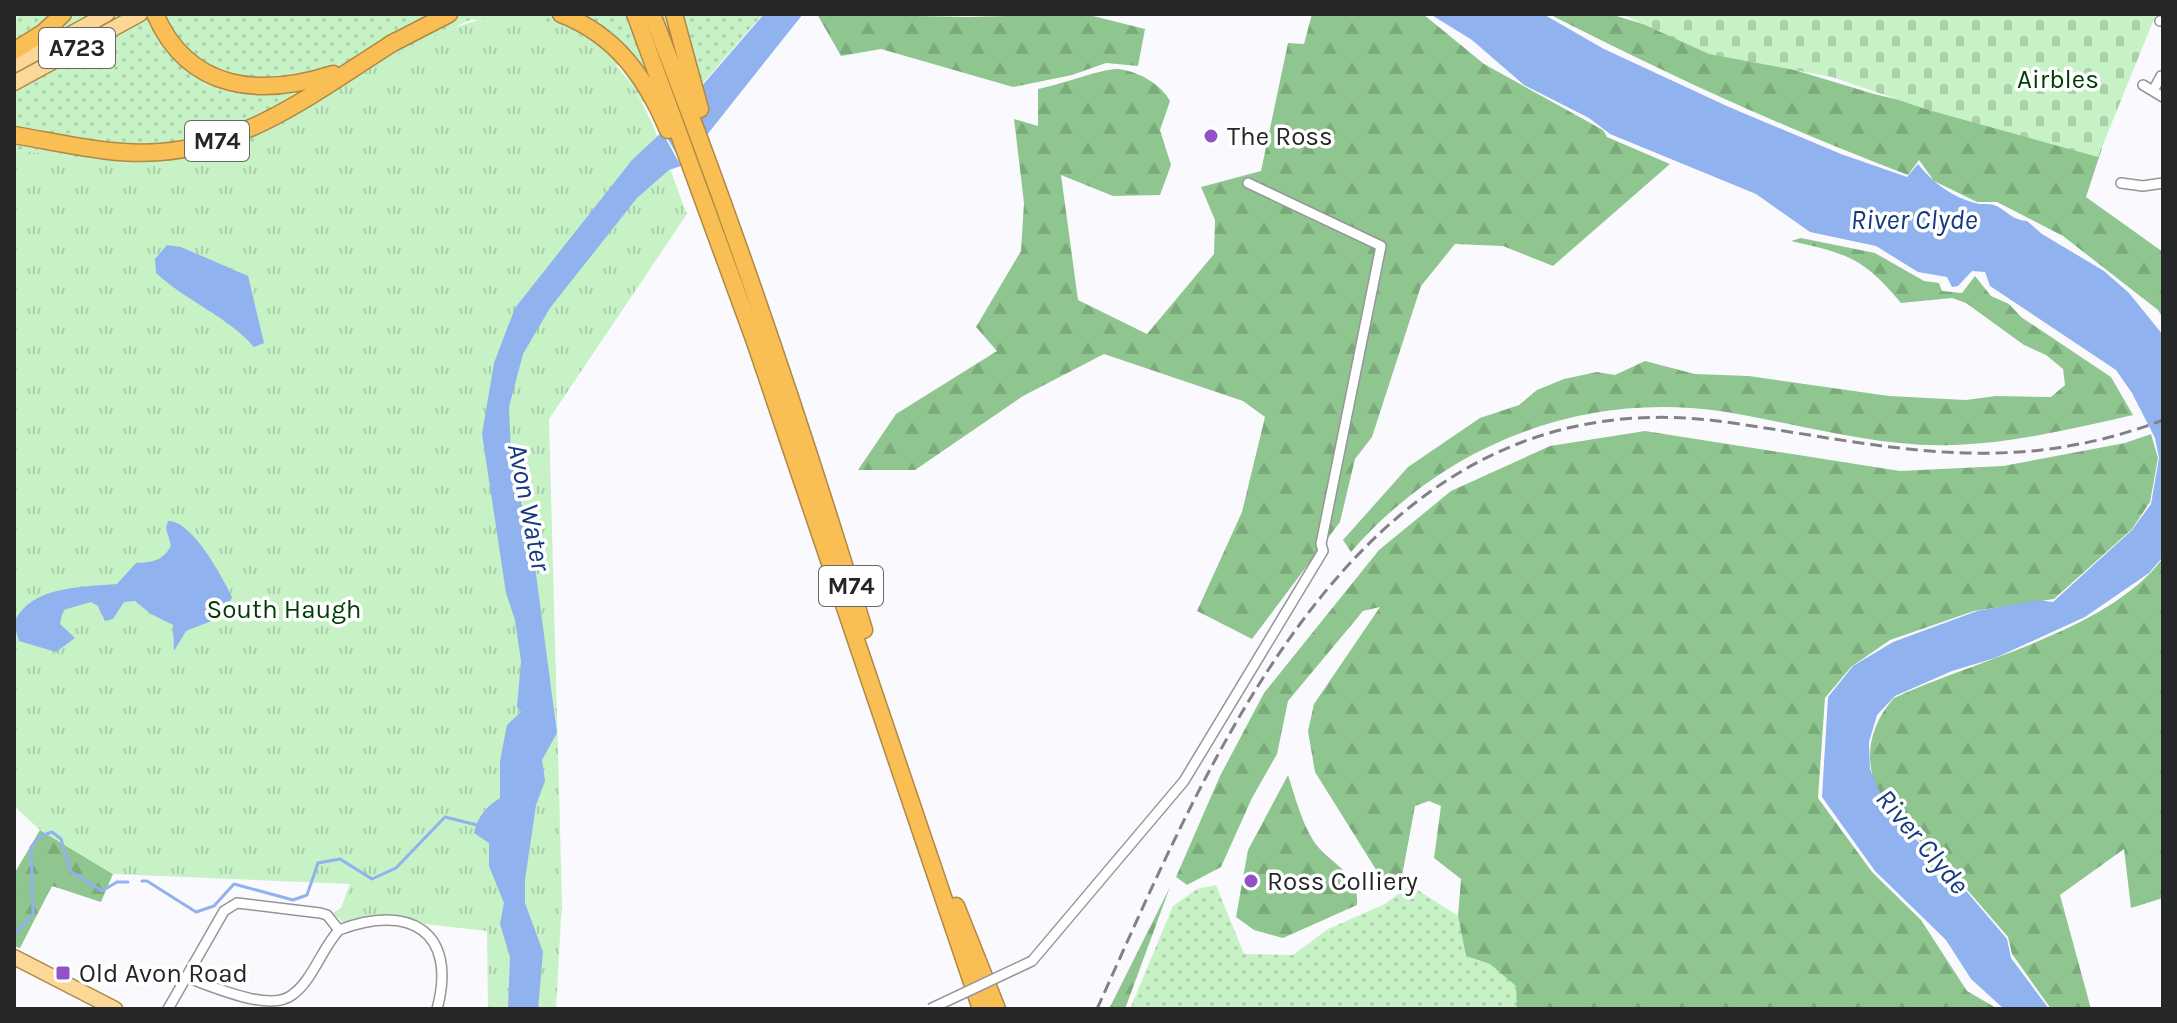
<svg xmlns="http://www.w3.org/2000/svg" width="2177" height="1023" viewBox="0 0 2177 1023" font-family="Karla,sans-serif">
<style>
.grass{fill:url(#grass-dots)}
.forest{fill:url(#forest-firs)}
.cemetery{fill:url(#cemetery-stones)}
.park{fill:url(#park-tufts)}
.water{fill:#90b2ef}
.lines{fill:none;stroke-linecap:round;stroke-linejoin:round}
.stream{stroke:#90b2ef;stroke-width:3}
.minor-casing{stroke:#95959b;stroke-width:12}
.primary-casing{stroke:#af8945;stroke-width:17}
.motorway-casing{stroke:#af8945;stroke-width:19}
.minor{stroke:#fff;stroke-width:9}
.primary{stroke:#fbd898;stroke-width:14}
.motorway{stroke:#f9be54;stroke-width:16}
.rail{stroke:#828285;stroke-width:3;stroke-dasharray:12 6;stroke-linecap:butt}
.minor-bridge-casing{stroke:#95959b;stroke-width:12;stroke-linecap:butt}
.minor-bridge{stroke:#fff;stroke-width:9}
.poi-dot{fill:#9451c6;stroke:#fff;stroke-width:3}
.labels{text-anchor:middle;stroke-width:7;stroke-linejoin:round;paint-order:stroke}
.shield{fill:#fff;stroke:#666768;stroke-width:2}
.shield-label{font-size:24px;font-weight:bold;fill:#252628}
.park-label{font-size:26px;fill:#003b06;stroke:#fff}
.poi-label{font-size:26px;fill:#252628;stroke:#fff;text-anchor:start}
.water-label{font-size:28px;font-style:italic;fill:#15397f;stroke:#fff}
</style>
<defs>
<pattern id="grass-dots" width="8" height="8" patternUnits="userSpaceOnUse" patternTransform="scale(2)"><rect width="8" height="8" fill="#c6f2c6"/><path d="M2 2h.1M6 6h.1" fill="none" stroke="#aacfaa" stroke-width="1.8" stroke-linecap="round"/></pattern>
<pattern id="forest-firs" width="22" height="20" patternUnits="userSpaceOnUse" patternTransform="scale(2)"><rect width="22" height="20" fill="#8fc68f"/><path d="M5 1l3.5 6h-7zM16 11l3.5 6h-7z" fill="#7baa7b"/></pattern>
<pattern id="cemetery-stones" width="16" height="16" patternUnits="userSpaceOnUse" patternTransform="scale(2)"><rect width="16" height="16" fill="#c6f2c6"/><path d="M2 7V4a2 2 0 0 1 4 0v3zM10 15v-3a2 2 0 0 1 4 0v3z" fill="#aacfaa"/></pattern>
<pattern id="park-tufts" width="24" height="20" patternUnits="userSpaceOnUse" patternTransform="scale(2)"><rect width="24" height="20" fill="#c6f2c6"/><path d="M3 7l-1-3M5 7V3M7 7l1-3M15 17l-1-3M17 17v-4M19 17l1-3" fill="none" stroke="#aacfaa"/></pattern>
</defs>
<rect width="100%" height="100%" fill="#fafafe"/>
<path class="grass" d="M18 14H763L703 83 642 102 620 66 472 19C419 43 372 72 323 102 289 122 254 149 215 157 151 170 78 157 14 150V22Z
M1216 885 1244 954 1293 955 1328 929 1385 904 1410 885 1458 916 1466 956 1490 964 1517 986V1009H1130L1173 906 1197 889Z"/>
<path class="forest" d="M817 14 967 17 1085 14 1145 29 1138 66 1106 63 1072 75 1013 87 881 49 841 56Z
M1312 14H1423L1484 64 1603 130 1607 137 1670 164 1553 266 1503 246 1455 244 1421 286 1372 437 1355 459 1340 522 1252 639 1197 611 1242 512 1265 417 1243 401 1104 354 1023 396 915 470H858L896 414 997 351 976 327 1021 251 1024 203 1014 119 1038 126V89C1056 86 1104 68 1118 69 1138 71 1161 84 1170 101L1160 130 1171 165 1160 195 1113 196 1061 175 1078 300 1147 334 1214 254 1215 220 1201 187 1261 171 1288 43 1304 44Z
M1549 14H1610L1874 94 2102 148 2086 197 2163 252V318L2158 310 2063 236 1997 202H1977L1934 181 1919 160 1908 175C1784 128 1666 74 1549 14Z
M1801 238 1875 253 1924 281 1939 283 1942 291 1962 293 1975 276 1991 296 2009 304 2021 317 2111 377 2133 415C2075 428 2015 443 1954 445 1875 448 1797 423 1720 411 1579 391 1443 446 1351 552L1343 540 1408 467 1480 418 1519 405 1537 390 1564 379 1597 372 1615 375 1645 361 1695 374 1749 376 1889 396 1966 400 1996 396 2051 397 2065 385 2063 369 2046 355 2024 345 1966 303 1952 298 1901 303C1863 257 1847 254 1791 241Z
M1645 431 1900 471 2003 466 2125 443 2151 434 2158 458 2150 502 2132 529 2054 599 1974 611 1890 640 1851 667 1825 698 1818 798 1872 872 1921 920 1967 991 1998 1009H1517L1516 986 1490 964 1466 956 1458 916 1461 879 1434 858 1441 806 1429 801 1415 806 1402 876 1388 894 1375 868 1315 772 1308 731 1314 704 1380 607 1363 611 1288 701 1277 754 1252 798 1221 867 1187 885 1176 877 1220 776 1264 693 1379 550 1451 491 1550 446Z
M2163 558V898L2131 908 2124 849 2060 895 2091 1009H2051L2012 954 2008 937 1956 877 1939 879C1935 870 1932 859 1927 851 1918 834 1899 826 1889 811 1862 773 1864 731 1894 698 1974 660 2109 631 2163 558Z
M1288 775C1295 796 1301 821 1313 840 1328 864 1360 871 1357 905L1283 938 1254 930 1236 917 1248 850Z
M40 830 113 874 101 902 52 886 20 948 14 946V874Z
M1170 887 1125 1009H1109Z"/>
<path class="cemetery" d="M1621 14H2156L2098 157 1925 109 1832 77 1709 54Z"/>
<path class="park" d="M506 15C628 24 650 115 687 214L549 419 562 901 556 1009H488L487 931 425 924 395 915 343 922 333 913 341 908 350 884 113 874 40 830 14 806V150C78 157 149 169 214 157 246 151 273 131 300 113 360 75 435 23 506 15Z"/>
<path class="water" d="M764 14H803L683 165 663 131Z
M1430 14H1543L1604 49 1729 107 1841 154 1907 177 1918 164C1932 182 1952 197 1975 203 1981 205 1989 203 1994 205 2007 210 2011 220 2027 221L2042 234 2104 271 2129 293 2163 335V557L2149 573 2085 617 1995 658 1952 671 1895 696 1877 715 1869 742 1870 769 1887 809 1929 853 1939 883 1956 879 2007 939 2011 958 2049 1009H2004L1971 979 1946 940 1875 871 1822 797 1828 697 1853 666 1893 642 1977 611 2038 600 2053 602 2132 530 2151 504 2159 458 2155 438 2132 393 2116 370 1990 286 1985 272 1972 271 1958 286 1952 287 1947 277 1918 272 1876 246 1810 232 1756 194 1610 134 1589 118 1524 85 1472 40Z
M662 132 681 166 669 170 637 198 550 308 523 354 509 407 511 458 534 559 557 733 542 760 545 781 536 805 525 880V903L543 952 538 1009H508L510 957 500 924 504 903 489 866V843L474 833C477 817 487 806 500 798V761L507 725 521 712 517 707 521 661 515 620 506 593 482 434 494 363 515 308 632 160Z
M167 245 181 247 248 276 264 343 254 347C227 316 186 301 156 273L155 259Z
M168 521C192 520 223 578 232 597L224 616 186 631 174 651 173 625 151 614 135 601 124 602 113 619 105 621 98 606 91 602 63 610 60 624 75 638 56 652 19 641 14 624C28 586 82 587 117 584L136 563C151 562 162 562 171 546L166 528Z"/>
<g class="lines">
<path class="stream" d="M142 881H147L196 912 214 906 234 884 293 900 307 895 318 863 340 859 372 879 396 868 445 817 477 825
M14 935 33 914 31 847 41 836 52 832 61 839 70 871 102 891 117 882H128"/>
<defs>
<path id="minor" d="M2160 21H2163
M2143 85 2163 97
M2153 91 2161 76
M2121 183 2143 186 2163 183
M1032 961 1184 781 1323 551 1321 544 1381 246 1248 183
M185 977C210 985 269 1013 292 995 313 980 322 948 339 930
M168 1009 224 911 237 903 320 913 327 915 339 930C409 903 458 931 437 1009"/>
<path id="primary" d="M14 65 107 14
M14 83 140 14
M14 957 115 1009"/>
<path id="motorway" d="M155 14C189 92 261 97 333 74
M561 14C616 35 646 78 668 130
M635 14 754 339 981 1009
M652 14C731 217 801 422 864 630
M674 14 700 109
M389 45 449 14
M14 51 44 32 63 14
M14 135C62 143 112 156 160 152 249 146 322 87 396 41
M956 906 997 1009"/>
</defs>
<use href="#minor" class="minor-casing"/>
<use href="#primary" class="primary-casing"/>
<use href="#motorway" class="motorway-casing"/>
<use href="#minor" class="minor"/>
<use href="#primary" class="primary"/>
<use href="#motorway" class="motorway"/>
<path class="rail" d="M1097 1009C1219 739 1367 367 1733 423 1889 446 2007 479 2163 420"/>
<defs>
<path id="minor-bridge" d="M930 1009 1032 961"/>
</defs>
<use href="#minor-bridge" class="minor-bridge-casing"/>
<use href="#minor-bridge" class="minor-bridge"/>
</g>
<g class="poi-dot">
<circle cx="1211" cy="136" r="8"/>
<circle cx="1251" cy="881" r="8"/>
<rect x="55" y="965" width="16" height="16" rx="4"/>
</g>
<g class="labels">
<g class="shield">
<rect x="39" y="28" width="76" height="40" rx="6"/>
<rect x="185" y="121" width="64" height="40" rx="6"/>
<rect x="819" y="566" width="64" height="40" rx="6"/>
</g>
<g class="shield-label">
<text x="77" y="56">A723</text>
<text x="217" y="149">M74</text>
<text x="851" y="594">M74</text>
</g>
<g class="park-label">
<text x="2058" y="88">Airbles</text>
<text x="284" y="618">South Haugh</text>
</g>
<g class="poi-label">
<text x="1227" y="145">The Ross</text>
<text x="1267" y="890">Ross Colliery</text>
<text x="79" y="982">Old Avon Road</text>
</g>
<g class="water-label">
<text x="1914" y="229">River Clyde</text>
<text transform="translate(530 507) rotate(79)" y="10">Avon Water</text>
<text transform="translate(1923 841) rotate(50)" y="10">River Clyde</text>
</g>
</g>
<rect width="2177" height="1023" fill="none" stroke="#252628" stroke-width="32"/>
</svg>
